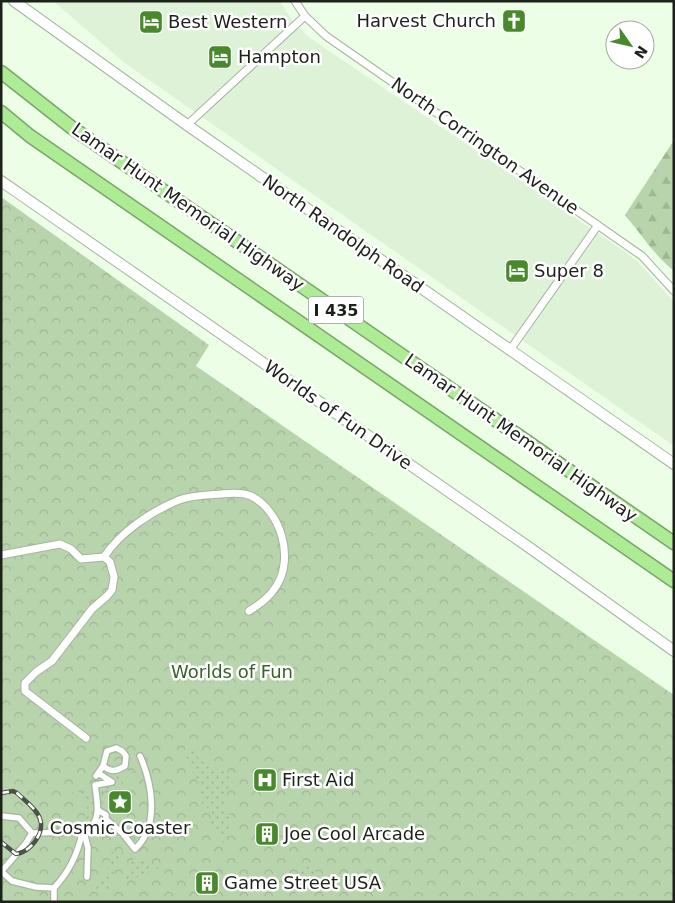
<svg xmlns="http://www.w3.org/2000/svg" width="675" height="903" viewBox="0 0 675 903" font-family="'DejaVu Sans',sans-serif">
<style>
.built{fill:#ddf2d6}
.forest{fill:url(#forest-firs)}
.park{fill:url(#park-crowns)}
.garden{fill:url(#garden-dots)}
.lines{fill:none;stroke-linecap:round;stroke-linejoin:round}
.pedestrian-casing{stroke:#a5b49f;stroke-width:8}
.minor-casing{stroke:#a5b49f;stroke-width:9}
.secondary-casing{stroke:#a5b49f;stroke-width:12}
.motorway-casing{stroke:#7aa56a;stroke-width:15}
.pedestrian{stroke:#fff;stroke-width:5.5}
.minor{stroke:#fff;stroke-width:7}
.secondary{stroke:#fff;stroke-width:10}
.motorway{stroke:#adec95;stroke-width:12}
.rail-casing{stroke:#4b5248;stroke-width:4.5}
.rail{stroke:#fff;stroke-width:2.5;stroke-dasharray:8;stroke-linecap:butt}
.labels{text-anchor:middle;stroke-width:5;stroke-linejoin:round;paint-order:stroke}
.shield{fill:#fff;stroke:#60645f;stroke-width:1}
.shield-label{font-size:16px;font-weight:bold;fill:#1c211a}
.poi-label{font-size:18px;fill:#1c211a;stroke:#fff;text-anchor:start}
.street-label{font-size:18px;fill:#1c211a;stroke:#fff}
.park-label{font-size:18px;fill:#386227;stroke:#fff}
</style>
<defs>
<pattern id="forest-firs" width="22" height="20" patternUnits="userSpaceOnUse" patternTransform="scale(1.25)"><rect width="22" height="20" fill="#b8d4ad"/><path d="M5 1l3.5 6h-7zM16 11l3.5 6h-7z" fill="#9eb694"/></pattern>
<pattern id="park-crowns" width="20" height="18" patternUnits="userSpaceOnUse" patternTransform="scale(1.25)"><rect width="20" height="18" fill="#b8d4ad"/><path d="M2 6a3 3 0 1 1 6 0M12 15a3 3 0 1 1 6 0" fill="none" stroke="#9eb694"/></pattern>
<pattern id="garden-dots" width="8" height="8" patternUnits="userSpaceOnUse" patternTransform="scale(1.25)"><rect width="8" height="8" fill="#b8d4ad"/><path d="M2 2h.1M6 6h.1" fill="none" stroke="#9eb694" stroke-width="1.8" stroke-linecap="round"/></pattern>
</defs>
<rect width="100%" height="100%" fill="#edfee7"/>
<path class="built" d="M53 1H280L293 22 310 38 627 253 640 264 674 302V446L126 64Z"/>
<path class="forest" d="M674 140V271C654 255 641 234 625 215Z"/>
<path class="park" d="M1 197 209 345 196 366 674 695V902H1Z"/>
<path class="garden" d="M192 748 201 752 198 758C204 764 217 770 226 770L233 779 231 789 228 788C219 798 228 807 230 818 231 828 228 838 224 845 216 826 208 837 212 810L202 805C204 787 188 767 184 750Z
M125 770 129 772 133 770 134 772 131 773 113 790H106L101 794C100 803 105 805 113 808L111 816 108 812 109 808C98 804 99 796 98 786L114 784 115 780 102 774 103 771 111 775H118L120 778 126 775Z
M80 792 93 793C96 807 96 820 84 828L82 826 74 828 66 818 75 826 87 814C89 801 82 795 70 796L71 793Z
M39 813 44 820 46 819 51 823 62 824 67 830 49 831 33 829 32 827 39 820 36 817Z
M110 852 125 853 122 858 119 856 118 858 119 860 115 868 109 892 101 886 98 888 96 892 94 891 98 882 104 880 106 877V868H109Z
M133 859 157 864 158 869 123 883Z
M310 865 321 879 320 885 315 889 308 881H301L297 886V892L299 893 302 885 312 891 310 893 305 888 299 894 302 898 300 899 294 891 287 888 289 879Z"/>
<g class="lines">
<defs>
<path id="pedestrian" d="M96 776 103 766 107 751 116 748 122 751 126 756 125 766C116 771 112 773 103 766
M1 816 19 818 32 833 84 832C103 822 97 802 95 785L112 782 98 773
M107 820 123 834 135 849C160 826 152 783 140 756
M95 822H106V815L98 810
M84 832 88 848 87 877
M1 872 26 843 32 833
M2 872 12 881 36 887 54 888V902
M54 888C68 873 78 853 82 833"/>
<path id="minor" d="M295 1 305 16 326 36 642 256 674 291
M187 125 305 16
M510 350 598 225
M1 555 60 544 71 549 81 559 104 557 110 562 114 577 112 590 107 596 92 609 52 661 36 672 25 683V691L86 738
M104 557C120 532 152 511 179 500 192 495 207 495 221 494 230 493 242 492 251 496 281 511 294 557 277 585 270 597 260 604 249 611"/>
<path id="secondary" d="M14 1 187 125 674 464
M1 181 530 548 674 651"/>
<path id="motorway" d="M1 72 71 127 674 543
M1 112 30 136 674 581"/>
</defs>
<use href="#pedestrian" class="pedestrian-casing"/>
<use href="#minor" class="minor-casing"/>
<use href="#secondary" class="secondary-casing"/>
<use href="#motorway" class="motorway-casing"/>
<use href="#pedestrian" class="pedestrian"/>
<use href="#minor" class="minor"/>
<use href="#secondary" class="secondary"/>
<use href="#motorway" class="motorway"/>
<defs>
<path id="rail" d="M1 793 13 791 17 793C24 800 37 809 40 819 45 834 30 852 16 854L1 842"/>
</defs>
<use href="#rail" class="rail-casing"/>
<use href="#rail" class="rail"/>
</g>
<defs>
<symbol id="church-square" viewBox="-11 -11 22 22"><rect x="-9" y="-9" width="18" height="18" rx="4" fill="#48892b" stroke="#fff"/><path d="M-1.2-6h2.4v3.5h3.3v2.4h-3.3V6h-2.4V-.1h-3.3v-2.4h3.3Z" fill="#fff"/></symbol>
<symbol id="hotel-square" viewBox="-11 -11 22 22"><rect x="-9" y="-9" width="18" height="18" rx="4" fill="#48892b" stroke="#fff"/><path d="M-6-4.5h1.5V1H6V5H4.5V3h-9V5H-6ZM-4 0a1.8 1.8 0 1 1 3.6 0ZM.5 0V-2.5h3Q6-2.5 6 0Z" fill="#fff"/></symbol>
<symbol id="hospital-square" viewBox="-11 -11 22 22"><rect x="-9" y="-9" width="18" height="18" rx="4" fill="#48892b" stroke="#fff"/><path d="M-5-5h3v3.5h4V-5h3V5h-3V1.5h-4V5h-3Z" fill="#fff"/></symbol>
<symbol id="sight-square" viewBox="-11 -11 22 22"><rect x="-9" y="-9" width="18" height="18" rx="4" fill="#48892b" stroke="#fff"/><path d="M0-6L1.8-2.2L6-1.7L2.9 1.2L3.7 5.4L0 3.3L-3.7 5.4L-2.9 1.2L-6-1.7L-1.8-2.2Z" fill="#fff"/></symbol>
<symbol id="building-square" viewBox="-11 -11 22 22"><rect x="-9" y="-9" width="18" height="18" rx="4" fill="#48892b" stroke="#fff"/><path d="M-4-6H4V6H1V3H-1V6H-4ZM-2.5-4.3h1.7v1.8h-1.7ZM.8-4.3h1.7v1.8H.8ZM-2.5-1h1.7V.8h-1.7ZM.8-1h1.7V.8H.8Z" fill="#fff"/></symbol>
</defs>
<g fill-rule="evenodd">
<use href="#church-square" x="500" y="7" width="28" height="28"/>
<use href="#hotel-square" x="137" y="8" width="28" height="28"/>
<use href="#hotel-square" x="206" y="43" width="28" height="28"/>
<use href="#hotel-square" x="503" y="257" width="28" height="28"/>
<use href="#hospital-square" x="251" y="766" width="28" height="28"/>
<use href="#sight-square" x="106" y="788" width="28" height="28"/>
<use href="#building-square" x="253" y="820" width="28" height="28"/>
<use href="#building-square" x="193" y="869" width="28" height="28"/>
</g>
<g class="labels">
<rect class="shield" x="308.5" y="296.5" width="55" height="27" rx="4"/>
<g class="shield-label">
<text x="336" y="316">I 435</text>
</g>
<g class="poi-label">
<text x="496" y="27" text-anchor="end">Harvest Church</text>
<text x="168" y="28">Best Western</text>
<text x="238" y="63">Hampton</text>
<text x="534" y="277">Super 8</text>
<text x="282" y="786">First Aid</text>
<text x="120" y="834" text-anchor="middle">Cosmic Coaster</text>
<text x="284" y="840">Joe Cool Arcade</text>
<text x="224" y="889">Game Street USA</text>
</g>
<g class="street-label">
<text transform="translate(485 146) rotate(35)" y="6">North Corrington Avenue</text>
<text transform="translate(188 207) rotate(35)" y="6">Lamar Hunt Memorial Highway</text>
<text transform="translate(343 234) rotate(35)" y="6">North Randolph Road</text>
<text transform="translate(338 415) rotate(35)" y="6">Worlds of Fun Drive</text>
<text transform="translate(521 438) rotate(35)" y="6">Lamar Hunt Memorial Highway</text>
</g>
<g class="park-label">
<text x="232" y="678">Worlds of Fun</text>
</g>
</g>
<rect width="675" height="903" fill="none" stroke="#1c211a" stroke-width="5"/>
<g transform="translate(630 45) rotate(124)"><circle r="24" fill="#ffffff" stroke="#a4a6a3"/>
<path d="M0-4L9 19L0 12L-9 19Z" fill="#48892b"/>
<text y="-8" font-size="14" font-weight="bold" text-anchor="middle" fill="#1c211a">N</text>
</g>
</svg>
